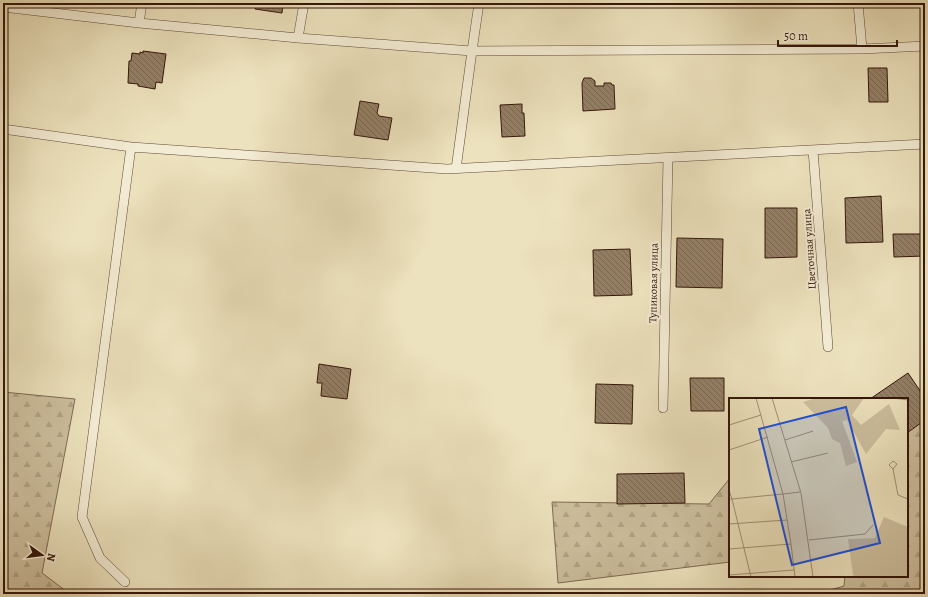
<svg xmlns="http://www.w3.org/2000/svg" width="928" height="597" viewBox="0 0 928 597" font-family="Alegreya,serif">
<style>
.forest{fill:url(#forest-firs);stroke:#806a54}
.building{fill:url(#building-back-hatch);stroke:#341609}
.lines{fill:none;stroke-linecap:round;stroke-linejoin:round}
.lane-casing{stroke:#624936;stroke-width:10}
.lane{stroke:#f3ecd4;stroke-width:9}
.labels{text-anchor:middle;stroke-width:4;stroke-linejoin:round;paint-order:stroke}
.street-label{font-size:11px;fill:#341609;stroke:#f3ecd4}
.inset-road{fill:none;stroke:#a29075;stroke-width:1}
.view{fill:#1d4ed8;fill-opacity:0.15;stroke:#1d4ed8;stroke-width:2}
.inset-edge{fill:none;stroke:#341609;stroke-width:2}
</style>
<defs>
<pattern id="forest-firs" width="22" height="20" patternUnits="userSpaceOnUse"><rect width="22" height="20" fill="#cdbf9e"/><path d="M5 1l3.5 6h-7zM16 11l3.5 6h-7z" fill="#b1a387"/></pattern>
<pattern id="building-back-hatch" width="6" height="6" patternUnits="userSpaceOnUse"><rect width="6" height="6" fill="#948067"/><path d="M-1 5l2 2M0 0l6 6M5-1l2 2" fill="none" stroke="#7a6853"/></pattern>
</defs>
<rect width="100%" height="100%" fill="#ece2bd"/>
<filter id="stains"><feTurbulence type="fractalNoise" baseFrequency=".005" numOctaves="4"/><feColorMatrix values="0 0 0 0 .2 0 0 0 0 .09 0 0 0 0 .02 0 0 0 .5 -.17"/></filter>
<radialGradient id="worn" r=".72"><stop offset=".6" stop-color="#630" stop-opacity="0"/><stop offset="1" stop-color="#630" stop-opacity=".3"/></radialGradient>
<path class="forest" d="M3 392 75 399 42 573 70 594H3Z
M925 393V594H816L844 586 845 576H907V404Z
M730 478V562L558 583 552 502 709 504Z"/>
<path class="building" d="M256 3H283L282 13 255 9Z
M143 51 166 54 162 83 156 82 155 89 138 86V84L128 83 129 61H131L132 53 140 54V52L143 53Z
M868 68H887L888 102H869Z
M584 78H591L595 81V86H604V83H611L612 85H614L615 109 583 111 582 83Z
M360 101 379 104 377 113 379 116 392 118 388 140 354 135Z
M522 104V113H524L525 136 502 137 500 105Z
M881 196 883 242 846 243 845 198Z
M765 208H797V257L765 258Z
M893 234H925V256L894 257Z
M677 238 723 239 722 288 676 287Z
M630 249 632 295 594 296 593 250Z
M319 364 351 369 347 399 321 396 322 383H317Z
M908 373 925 398V420L907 433V399H870Z
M690 378H724V411H691Z
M596 384 633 385 632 424 595 423Z
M684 473 685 503 617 504V474Z"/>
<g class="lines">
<defs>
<path id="lane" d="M858 3 862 49
M3 7 139 23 142 3
M139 23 298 38 472 51 479 3
M298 38 304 3
M3 129 131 147 447 169 925 144
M813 150 828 347
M456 169 472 51 862 49 925 46
M663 408 668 158
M125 582 100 558 82 517 131 147"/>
</defs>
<use href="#lane" class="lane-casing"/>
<use href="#lane" class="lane"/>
</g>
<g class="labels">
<g class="street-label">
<text transform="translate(809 249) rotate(-94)" y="4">Цветочная улица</text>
<text transform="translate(653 283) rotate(-89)" y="4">Тупиковая улица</text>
</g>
</g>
<g transform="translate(729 398)">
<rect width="179" height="179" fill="#ece2bd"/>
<path d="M87 0H135L123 17 132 27 160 6 171 32 157 31 137 56 118 22 113 23 128 64 117 68 111 45 103 41 99 30 74 4ZM155 119 179 129V179H128L124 177 119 141 146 140Z" fill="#cdbf9e"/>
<path class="inset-road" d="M27 0 54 96 71 94M43 0 72 95 84 179M164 0 179 2M0 27 32 17M56 42 84 33M0 52 39 39M62 64 99 55M164 71 168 66 164 63 160 67 164 71 169 97 179 101M0 92 3 101 54 96 62 146M0 101H3L22 179M0 126 58 122M80 142 136 136 144 127M0 151 62 146 66 179M0 177 65 172"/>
<path class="view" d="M117 9 151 145 63 167 30 31Z"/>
<rect width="179" height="179" class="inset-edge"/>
</g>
<rect width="928" height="597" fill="none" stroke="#ece2bd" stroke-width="16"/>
<rect x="4" y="4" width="920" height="589" fill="none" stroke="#341609" stroke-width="2"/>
<rect x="8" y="8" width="912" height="581" fill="none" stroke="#341609"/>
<g transform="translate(42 555) rotate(104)" stroke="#f3ecd4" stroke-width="3" paint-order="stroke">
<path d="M0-3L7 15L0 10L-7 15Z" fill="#341609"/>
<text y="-6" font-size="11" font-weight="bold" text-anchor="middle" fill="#341609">N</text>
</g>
<path d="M778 40v6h119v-6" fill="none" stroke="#341609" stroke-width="2"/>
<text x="784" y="40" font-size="12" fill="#341609" stroke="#f3ecd4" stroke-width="3" paint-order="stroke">50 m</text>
<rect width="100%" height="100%" filter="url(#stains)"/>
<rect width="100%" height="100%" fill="url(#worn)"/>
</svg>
